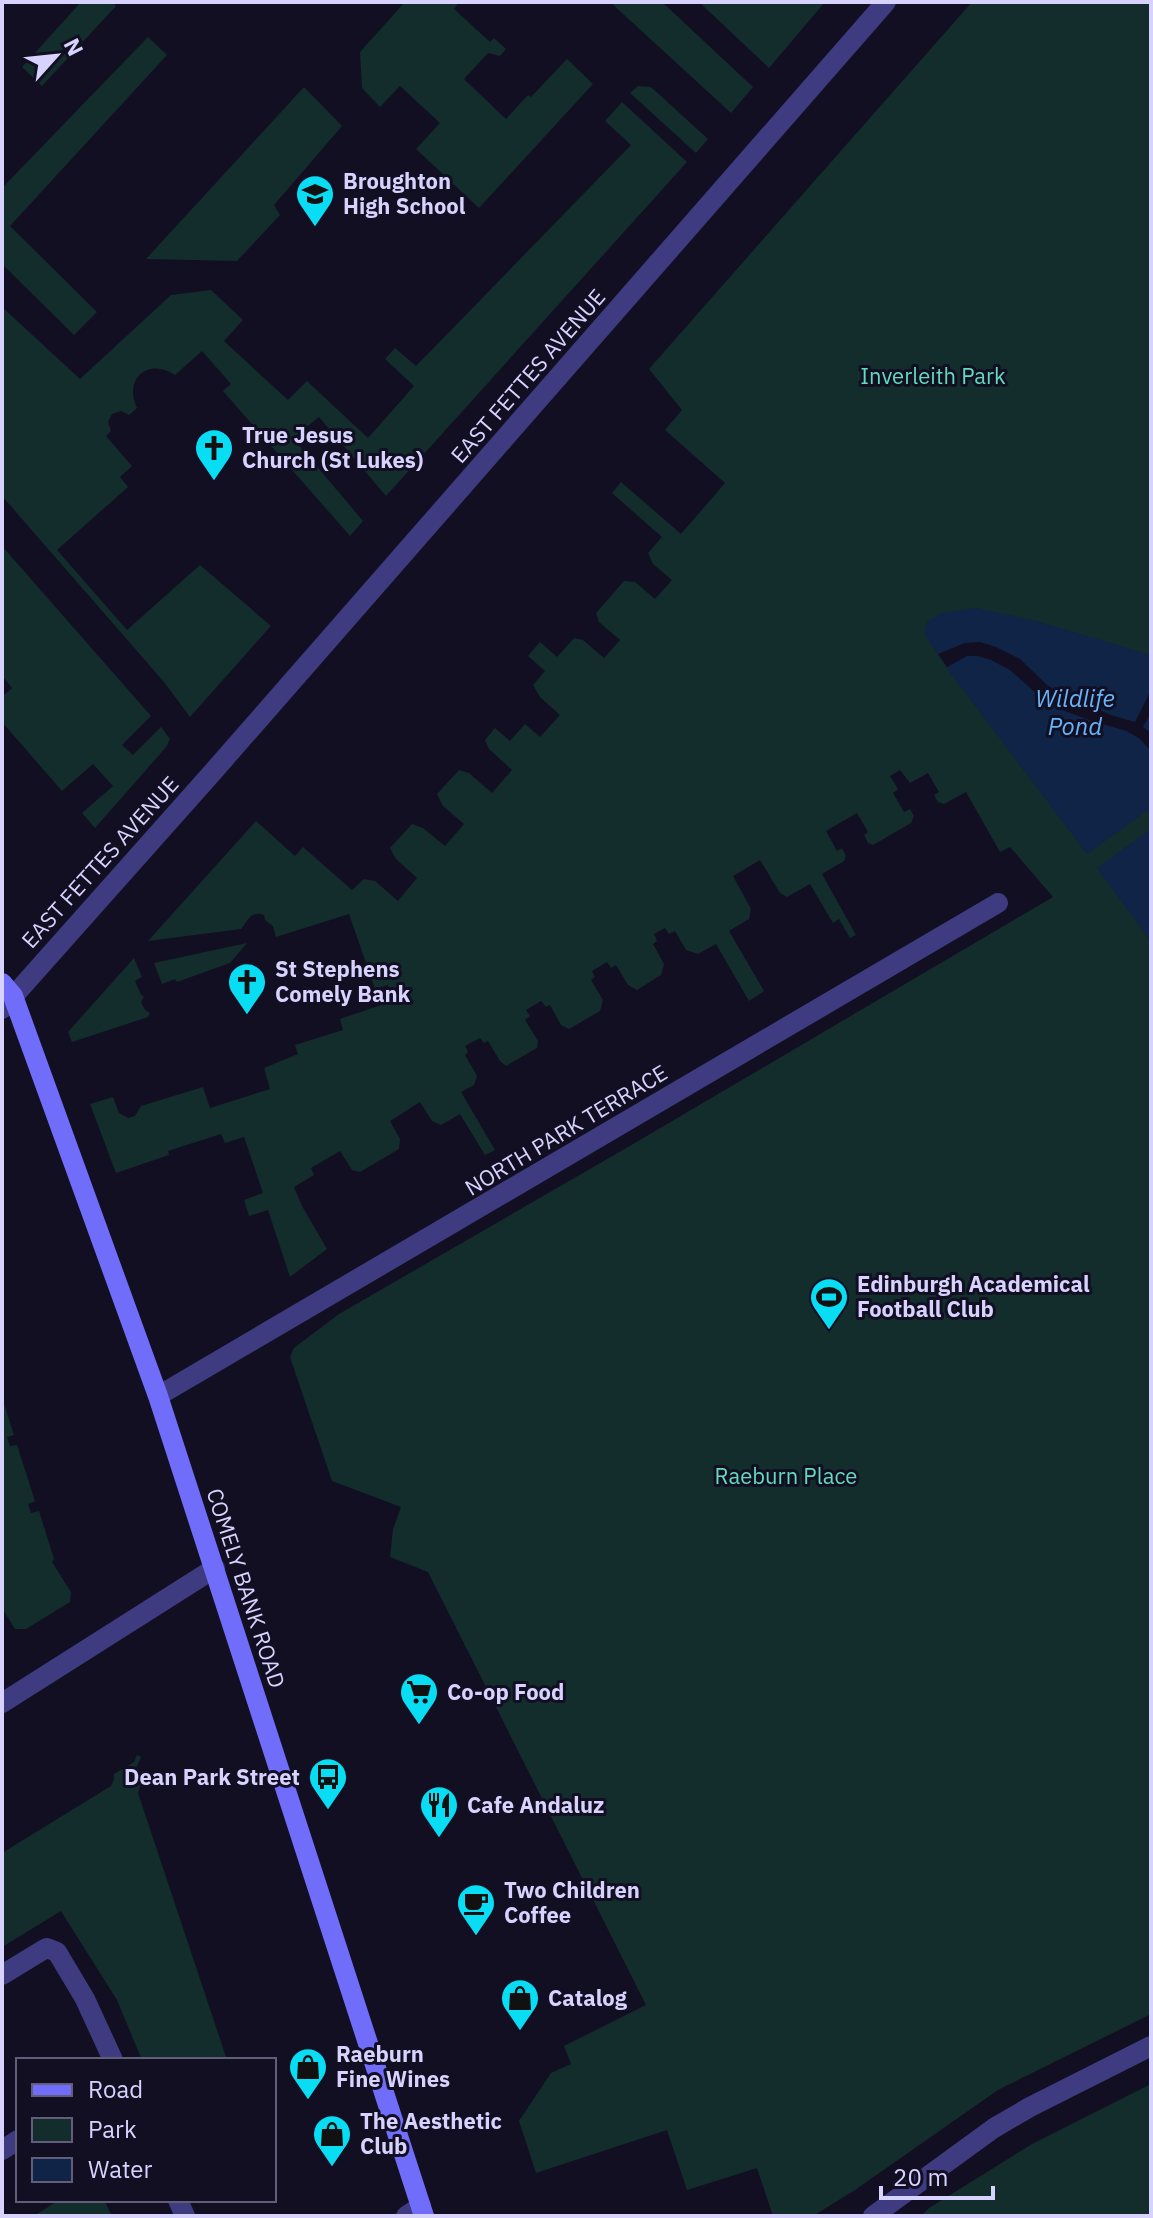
<svg xmlns="http://www.w3.org/2000/svg" width="1153" height="2218" viewBox="0 0 1153 2218" font-family="'IBM Plex Sans',sans-serif">
<style>
.green{fill:#122d2c}
.water{fill:#0f2446}
.pier{fill:#120f23}
.lines{fill:none;stroke-linecap:round;stroke-linejoin:round}
.minor{stroke:#3e3b80;stroke-width:20}
.tertiary{stroke:#3e3b80;stroke-width:20}
.secondary{stroke:#706dfa;stroke-width:20}
.labels{text-anchor:middle;stroke-width:6;stroke-linejoin:round;paint-order:stroke}
.poi-label{font-size:22px;font-weight:bold;fill:#d7d2fe;stroke:#120f23;text-anchor:start}
.street-label{font-size:22px;fill:#d7d2fe;stroke:#120f23}
.park-label{font-size:22px;fill:#60dbbc;stroke:#120f23}
.water-label{font-size:24px;font-style:italic;fill:#64b5fa;stroke:#120f23}
</style>
<rect width="100%" height="100%" fill="#120f23"/>
<path class="green" d="M81 2H112L116 6 42 86 22 67Z
M405 2H459L454 9 490 42 494 38 506 49 500 56 488 53 464 79 506 119 528 95 531 97 567 59 593 84 479 208 416 149 440 123 400 86 380 107 362 88 360 52Z
M610 2H662L753 87 731 113Z
M699 2H825L769 68Z
M972 2H1151V2014L998 2090 855 2190 813 2216H773L757 2168 687 2190 667 2130 536 2173 519 2121 551 2073 571 2064 564 2046 646 2005 428 1572 390 1557 393 1529 401 1507 332 1481 290 1357 294 1348 339 1314 628 1147 1053 897 1010 847 1000 852 966 792 944 804 938 802 934 795 939 792 928 773 910 783 900 770 890 776 898 789 893 793 904 812 910 809 914 816 911 823 873 845 868 843 864 835 868 832 857 813 826 831 837 851 842 848 846 856 844 861 822 874 856 935 850 938 839 919 833 923 810 884 787 897 780 893 760 860 733 876 751 909 749 919 729 931 764 991 749 1001 716 944 698 954 686 950 675 931 669 934 665 928 654 934 657 941 653 944 664 964 661 975 637 990 628 985 616 965 611 968 607 962 592 971 595 977 591 980 603 1000 600 1011 569 1029 561 1025 550 1005 546 1007 541 1001 526 1010 530 1016 525 1020 538 1041 537 1048 506 1066 500 1061 488 1041 484 1043 480 1038 465 1046 468 1052 465 1055 477 1076 474 1085 461 1092 495 1150 485 1155 460 1114 441 1125 432 1121 420 1102 390 1121 400 1139 399 1149 360 1172 352 1170 340 1151 311 1168 314 1175 294 1187 302 1206 327 1249 290 1277 268 1210 249 1216 244 1200 263 1193 244 1137 225 1143 221 1134 168 1151 169 1155 116 1173 90 1104 113 1097 119 1113 128 1118 135 1116 141 1106 203 1087 210 1108 270 1089 264 1068 298 1054 295 1045 343 1030 340 1019 393 1001 388 985 375 989 349 914 276 937 273 926 265 920 264 915C252 910 248 920 241 929L148 941 256 821 295 856 303 847 352 890 364 879 375 881 398 901 417 878 396 859 390 848 412 824 423 828 445 846 464 824 443 806 437 794 459 770 469 773 492 793 512 770 489 749 485 740 495 728 510 741 525 724 540 737 560 715 540 697 533 685 545 671 528 656 540 642 557 657 574 638 583 640 604 658 620 640 599 622 596 613 624 581 635 582 655 599 672 580 653 564 648 553 662 537 612 493 621 482 681 534 725 483 665 430 682 410 649 369Z
M148 37 167 55 10 226 97 312 74 335 2 264V188Z
M638 86 651 87 708 139 696 153 630 93Z
M304 87 342 126 274 205 280 215 237 261 146 259Z
M622 102 687 162 386 496 319 417 293 438 363 521 350 536 223 391 231 384 202 351 175 375C148 357 123 379 137 408L129 415 121 411 112 414 108 422 111 431 106 436 132 466 120 477 128 487 57 550 127 630 200 565 271 626 190 717 164 682 2 496V307L80 379 171 295 211 290 243 320 224 341 288 400 307 381 368 438 414 386 385 359 395 348 416 366 631 145 605 121Z
M2 546 151 716 122 745 133 755 161 727 170 739 167 746 95 828 82 813 113 786 93 764 62 791 2 722V697L12 688 4 678 2 679Z
M247 943 230 963 177 982 175 979 162 984 154 963Z
M134 958 142 977 135 981 141 995 144 996 141 1002 145 1010 150 1013 148 1017 72 1042 68 1032Z
M2 1397 14 1435 7 1437 10 1446 17 1445 35 1501 28 1504 31 1513 39 1511 54 1559 52 1562 71 1592 70 1602 26 1629H15L2 1608Z
M137 1755 141 1757 136 1768 141 1784 138 1793 227 2060H142L117 2000 61 1911 2 1947V1853L111 1786 114 1779V1774L134 1762Z
M1151 2084V2216H921L929 2208 1032 2144Z
M59 2200H104L112 2216H34Z"/>
<path class="water" d="M976 608 1036 621 1151 655V808L1087 854 952 675 925 635 926 623 941 613Z
M1151 829V942L1097 868Z"/>
<path class="pier" d="M980 642 996 647 1020 659 1047 685 1066 697 1114 716 1135 722 1151 690V713L1143 727 1151 733V751L1140 739 1127 731 1092 721 1059 709 1038 695 1010 670 991 660 978 656H967L947 667 938 654 965 643Z"/>
<g class="lines">
<path class="minor" d="M158 1396 998 903
M2 1703 215 1568
M2 1975 43 1950 47 1948 57 1952 85 1999 113 2060
M2 2150 18 2140
M178 2200 185 2216
M406 2216 421 2206
M873 2216 994 2128 1030 2107 1151 2046"/>
<path class="tertiary" d="M2 1009 219 765 886 2"/>
<path class="secondary" d="M2 983 13 996 158 1396 424 2216"/>
</g>
<defs>
<symbol id="school-pin" viewBox="-11 -11 22 30"><path d="M0 17L-7.5 6A9.5 9.5 0 1 1 7.5 6Z" fill="#08ddf4" stroke="#120f23"/><path d="M0-5L7-2L0 1L-7-2ZM-4 1L0 2.5L4 1V4Q0 6-4 4Z" fill="#111"/></symbol>
<symbol id="church-pin" viewBox="-11 -11 22 30"><path d="M0 17L-7.5 6A9.5 9.5 0 1 1 7.5 6Z" fill="#08ddf4" stroke="#120f23"/><path d="M-1.2-6h2.4v3.5h3.3v2.4h-3.3V6h-2.4V-.1h-3.3v-2.4h3.3Z" fill="#111"/></symbol>
<symbol id="stadium-pin" viewBox="-11 -11 22 30"><path d="M0 17L-7.5 6A9.5 9.5 0 1 1 7.5 6Z" fill="#08ddf4" stroke="#120f23"/><path d="M0-5a6.5 5 0 1 0 0 10a6.5 5 0 1 0 0-10ZM-3.5-1.8h7v3.6h-7Z" fill="#111"/></symbol>
<symbol id="supermarket-pin" viewBox="-11 -11 22 30"><path d="M0 17L-7.5 6A9.5 9.5 0 1 1 7.5 6Z" fill="#08ddf4" stroke="#120f23"/><path d="M-6-5.5h2.5l.6 2H6L4.5 2H-2.5L-4.4-4H-6ZM-1.5 3.2a1.3 1.3 0 1 0 .1 0ZM3 3.2a1.3 1.3 0 1 0 .1 0Z" fill="#111"/></symbol>
<symbol id="bus-pin" viewBox="-11 -11 22 30"><path d="M0 17L-7.5 6A9.5 9.5 0 1 1 7.5 6Z" fill="#08ddf4" stroke="#120f23"/><path d="M-5-6H5V4H4V6H2V4H-2V6H-4V4H-5ZM-3.5-4V0h7V-4ZM-3.5 1.2v1.5H-2V1.2ZM2 1.2v1.5H3.5V1.2Z" fill="#111"/></symbol>
<symbol id="restaurant-pin" viewBox="-11 -11 22 30"><path d="M0 17L-7.5 6A9.5 9.5 0 1 1 7.5 6Z" fill="#08ddf4" stroke="#120f23"/><path d="M-5-6h1v4h1v-4h1v4h1v-4h1v5L-1.5 .5V6h-2V.5L-5-1ZM5-6V6H3V1.5H1.5Q1.5-4 5-6Z" fill="#111"/></symbol>
<symbol id="cafe-pin" viewBox="-11 -11 22 30"><path d="M0 17L-7.5 6A9.5 9.5 0 1 1 7.5 6Z" fill="#08ddf4" stroke="#120f23"/><path d="M-5.5-4.5H6V0H3Q3 3.5 0 3.5H-2.5Q-5.5 3.5-5.5 0ZM3-3.2v2h1.7v-2ZM-6 4.5H4V6H-6Z" fill="#111"/></symbol>
<symbol id="shop-pin" viewBox="-11 -11 22 30"><path d="M0 17L-7.5 6A9.5 9.5 0 1 1 7.5 6Z" fill="#08ddf4" stroke="#120f23"/><path d="M-5-2.5h2.3a2.7 3.5 0 0 1 5.4 0H5L5.5 6h-11ZM-1.5-2.5h3a1.5 2.3 0 0 0-3 0Z" fill="#111"/></symbol>
</defs>
<g fill-rule="evenodd">
<use href="#school-pin" x="293" y="172" width="44" height="60"/>
<use href="#church-pin" x="192" y="426" width="44" height="60"/>
<use href="#church-pin" x="225" y="960" width="44" height="60"/>
<use href="#stadium-pin" x="807" y="1275" width="44" height="60"/>
<use href="#supermarket-pin" x="397" y="1670" width="44" height="60"/>
<use href="#bus-pin" x="306" y="1755" width="44" height="60"/>
<use href="#restaurant-pin" x="417" y="1783" width="44" height="60"/>
<use href="#cafe-pin" x="454" y="1881" width="44" height="60"/>
<use href="#shop-pin" x="498" y="1976" width="44" height="60"/>
<use href="#shop-pin" x="286" y="2045" width="44" height="60"/>
<use href="#shop-pin" x="310" y="2112" width="44" height="60"/>
</g>
<g class="labels">
<g class="poi-label">
<text x="343" y="189">Broughton<tspan x="343" dy="25">High School</tspan></text>
<text x="242" y="443">True Jesus<tspan x="242" dy="25">Church (St Lukes)</tspan></text>
<text x="275" y="977">St Stephens<tspan x="275" dy="25">Comely Bank</tspan></text>
<text x="857" y="1292">Edinburgh Academical<tspan x="857" dy="25">Football Club</tspan></text>
<text x="447" y="1700">Co-op Food</text>
<text x="300" y="1785" text-anchor="end">Dean Park Street</text>
<text x="467" y="1813">Cafe Andaluz</text>
<text x="504" y="1898">Two Children<tspan x="504" dy="25">Coffee</tspan></text>
<text x="548" y="2006">Catalog</text>
<text x="336" y="2062">Raeburn<tspan x="336" dy="25">Fine Wines</tspan></text>
<text x="360" y="2129">The Aesthetic<tspan x="360" dy="25">Club</tspan></text>
</g>
<g class="street-label">
<text transform="translate(528 376) rotate(-49)" y="8">EAST FETTES AVENUE</text>
<text transform="translate(100 862) rotate(-48)" y="8">EAST FETTES AVENUE</text>
<text transform="translate(566 1130) rotate(-31)" y="8">NORTH PARK TERRACE</text>
<text transform="translate(246 1588) rotate(72)" y="8">COMELY BANK ROAD</text>
</g>
<g class="park-label">
<text x="933" y="384">Inverleith Park</text>
<text x="786" y="1484">Raeburn Place</text>
</g>
<g class="water-label">
<text x="1075" y="707">Wildlife<tspan x="1075" dy="28">Pond</tspan></text>
</g>
</g>
<rect width="1153" height="2218" fill="none" stroke="#d7d2fe" stroke-width="8"/>
<rect x="16" y="2058" width="260" height="144" fill="#120f23" stroke="#615d7b" stroke-width="2"/>
<rect x="32" y="2084" width="40" height="12" fill="#706dfa" stroke="#615d7b" stroke-width="2"/>
<text x="88" y="2098" font-size="24" fill="#d7d2fe">Road</text>
<rect x="32" y="2118" width="40" height="24" fill="#122d2c" stroke="#615d7b" stroke-width="2"/>
<text x="88" y="2138" font-size="24" fill="#d7d2fe">Park</text>
<rect x="32" y="2158" width="40" height="24" fill="#0f2446" stroke="#615d7b" stroke-width="2"/>
<text x="88" y="2178" font-size="24" fill="#d7d2fe">Water</text>
<g transform="translate(56 56) rotate(63)" stroke="#120f23" stroke-width="6" paint-order="stroke">
<path d="M0-6L14 30L0 20L-14 30Z" fill="#d7d2fe"/>
<text y="-12" font-size="22" font-weight="bold" text-anchor="middle" fill="#d7d2fe">N</text>
</g>
<path d="M881 2186v12h112v-12" fill="none" stroke="#d7d2fe" stroke-width="4"/>
<text x="893" y="2186" font-size="24" fill="#d7d2fe" stroke="#120f23" stroke-width="6" paint-order="stroke">20 m</text>
</svg>
